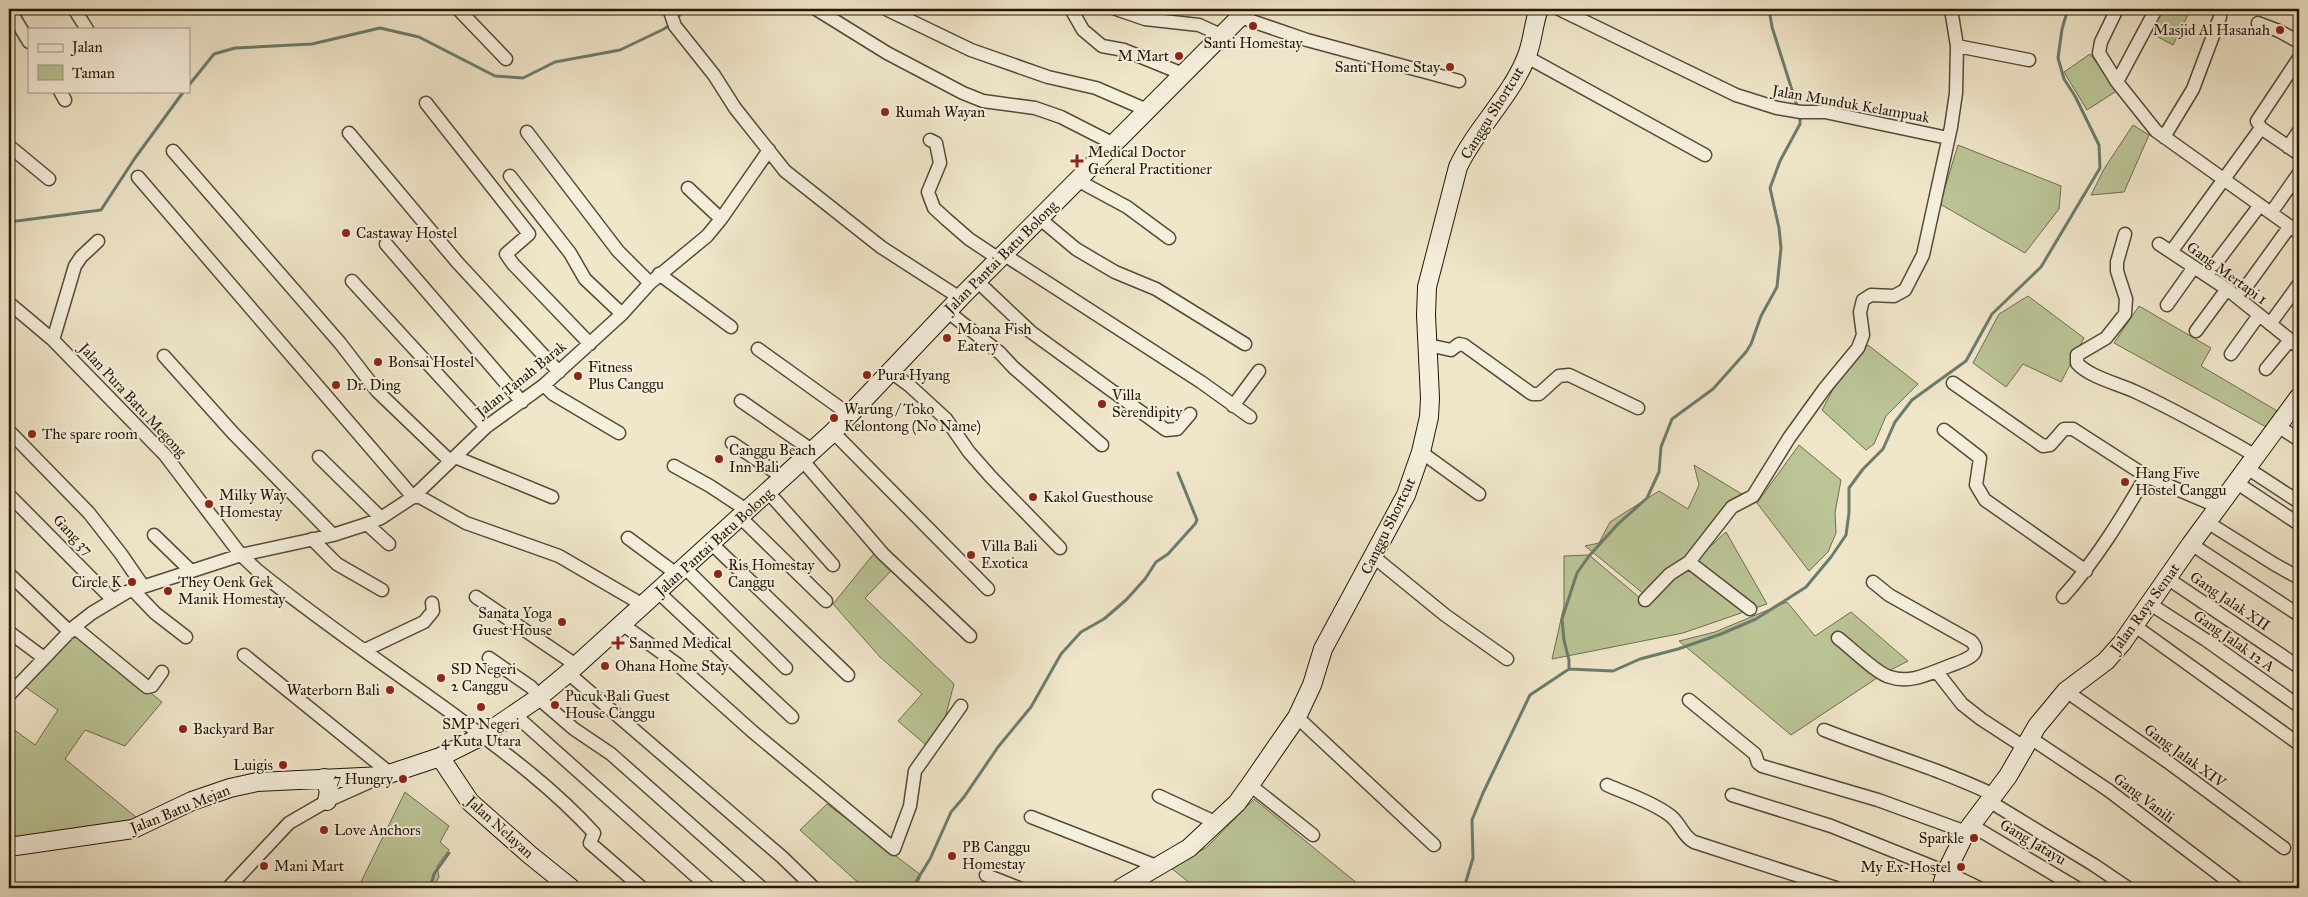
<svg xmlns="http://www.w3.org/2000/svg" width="2308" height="897" viewBox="0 0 2308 897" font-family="'IM FELL Great Primer',serif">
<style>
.green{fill:#bbc496;stroke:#706d4c}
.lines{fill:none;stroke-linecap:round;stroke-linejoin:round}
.stream{stroke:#6b7c6d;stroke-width:3}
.street-casing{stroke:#574a35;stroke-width:15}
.secondary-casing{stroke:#241603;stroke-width:20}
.street{stroke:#f5efdd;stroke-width:12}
.secondary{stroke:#f5efdd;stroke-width:18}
.poi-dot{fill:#8f2418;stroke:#f5efdd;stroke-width:2}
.labels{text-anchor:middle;stroke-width:4;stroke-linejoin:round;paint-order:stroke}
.poi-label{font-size:15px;fill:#241603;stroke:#f5efdd;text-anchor:start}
.street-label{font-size:15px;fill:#241603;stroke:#f5efdd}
</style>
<rect width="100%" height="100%" fill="#f0e6ca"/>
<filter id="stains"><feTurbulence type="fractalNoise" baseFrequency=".004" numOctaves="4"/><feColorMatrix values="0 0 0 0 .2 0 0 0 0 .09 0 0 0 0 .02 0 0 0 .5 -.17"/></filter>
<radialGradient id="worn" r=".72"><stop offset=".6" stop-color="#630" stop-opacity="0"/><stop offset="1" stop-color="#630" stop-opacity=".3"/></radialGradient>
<path class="green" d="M2157 9H2191L2173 45 2147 31Z
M2090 54 2118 90 2087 110 2064 72Z
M2133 125 2149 135 2124 192 2091 195 2104 169Z
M1958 145 2061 186 2059 209 2025 253 1940 204Z
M2028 296 2084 338 2061 382 2023 364 2006 387 1973 363 1999 314Z
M2139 306 2211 348 2201 366 2279 412 2268 428 2114 343Z
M1868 345 1918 384 1886 416 1874 444 1866 450 1822 410 1840 376Z
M1799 445 1841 480 1835 513 1836 533 1828 552 1809 571 1757 503Z
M1694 465 1745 496 1704 540 1644 594 1585 546 1599 543 1610 522 1659 491 1688 509 1699 485Z
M1726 532 1767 604 1683 633 1552 659 1564 606V556L1589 555 1647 604Z
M876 551 893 569 865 598 954 684 945 718 926 745 898 721 922 694 880 657 833 604Z
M1787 602 1815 636 1851 612 1908 661 1883 674 1791 735 1679 641 1715 632Z
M75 633 162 702 125 746 85 730 65 759 136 817 131 825 9 840V726L35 745 58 710 24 686Z
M405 792 449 826 440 842 449 850 437 866 439 877 433 888H358Z
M1254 799 1363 888H1196L1171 868 1207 847Z
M827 804 921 875 916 888H867L854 879 800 830Z"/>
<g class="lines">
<path class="stream" d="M1769 9 1772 27 1798 109
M676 20 684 9
M189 85 214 54 235 48 312 44 380 28 419 37 495 76 523 78 555 62 620 50 664 29 671 24
M9 222 101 210 135 158 184 91
M1569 669V660L1564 640 1562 619 1577 573 1589 556 1618 524 1647 498 1659 472 1661 447 1672 419 1713 389 1746 352 1751 344 1761 316 1777 287 1781 248 1779 228 1770 188 1780 161 1800 124V115
M430 888 434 874 449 853
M912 888 930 859 951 812 964 797 998 747 1031 707 1061 654 1081 632 1104 619 1126 600 1145 579 1156 562 1168 554 1195 524 1197 520 1178 473
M1464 888 1473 858 1472 820 1483 793 1530 695 1569 669 1613 671 1640 659 1678 649 1721 634 1756 619 1806 587 1831 557 1846 535 1849 513V488L1863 469 1883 449 1895 422 1912 400 1966 361 1992 314 2041 267 2100 168 2099 145 2075 96 2064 79 2058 58 2062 29 2068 9"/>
<defs>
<path id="street" d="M9 9 29 42
M74 9 87 29
M458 9 506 59
M669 9 675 26 714 75 735 108 785 171 881 247 960 298
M816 9 887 53 963 93 983 101 1035 108 1061 117 1114 144
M1071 9 1083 30 1102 46 1124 50 1183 74
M1116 9 1145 19 1199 25 1221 35
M1559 9 1736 95 1777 108 1801 112H1825L1948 138
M2117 9 2101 42 2099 53 2117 82 2156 131 2299 233
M888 10 971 50 1048 77 1096 88 1147 110
M1240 17 1307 40 1459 81
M2258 23 2279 31 2299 42
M1957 46 2029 60
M1527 57 1705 155
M2299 58 2257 121 2261 128 2299 154
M2117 82 2155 11
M60 91 65 100
M426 103 529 234 506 254 513 264 590 344
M527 132 618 251 650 283
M349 133 457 262 559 372
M2164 137 2193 89 2220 17
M930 140 936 143 940 163 928 192 934 208 946 219 969 239 999 259
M9 146 49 179
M2288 147 2299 131
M173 151 340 343 377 391 450 461
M510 176 570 253 585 279 622 314
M138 177 413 497H420L466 523 559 556 643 605
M1077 180 1127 207 1169 238
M688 188 721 219
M2271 213 2299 173
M1039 218 1076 249 1115 272 1156 289 1245 344
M2125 234 2117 262V271L2126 299 2125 314 2106 338 2077 355V363C2089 377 2119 384 2136 392 2177 411 2216 433 2256 456
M386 244 522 402
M2159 244 2227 289 2299 347
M2171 252 2261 128
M1003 254 1201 382 1250 417
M659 274 731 327
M2207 275 2260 205
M352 281 486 427
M977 281 1031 332 1166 430 1177 429 1190 414
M2238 298 2290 226
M9 303 53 340 165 455 241 555 257 570C322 623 393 670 461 720 507 754 555 790 594 833L590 843 642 888
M2167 305 2194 267
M947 311 1000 353 1013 367 1102 445
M2270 324 2299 284
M2196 331 2227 289
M53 340 75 266 81 257 98 241
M1428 345 1451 350 1459 344 1464 345 1532 394H1539L1559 376 1569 375 1638 408
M758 349 850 415
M2231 354 2259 315
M164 356 233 433 333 535
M2266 369 2290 340
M891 372 910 386 946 419 969 452 991 477 1060 548
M1953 383 2043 446 2050 445 2064 429H2073L2146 476 2219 507
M544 385 553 394 619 433
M741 401 813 451
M1233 406 1259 371
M2278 426 2299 440
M1944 430 1980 458 1976 485 1985 500 2086 571
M9 431 89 513 121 554 143 586
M833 432 988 589
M732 443 784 478
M1421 452 1479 494
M319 457 381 518
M455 457 552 497
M803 461 883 554 970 636
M674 466 710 486 748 511
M2247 468 2299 502
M2237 483 2299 524
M768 492 833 565
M9 495 113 600
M741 518 826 601
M2207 522 2274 564 2299 578
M367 524 389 544
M154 535 190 570
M628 538 678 575
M312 539 337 564 382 590
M712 544 848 675
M2191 544 2299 615
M1374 557 1445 615 1507 659
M1689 562 1750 609
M685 568 786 668
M9 574 70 632
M2167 578 2299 667
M133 590 155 613 186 637
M658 592 792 717
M476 597 576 665
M2063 597C2096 560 2121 519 2146 476
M1645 600 1670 574 1689 562 1732 507 1753 496 1789 438 1825 388 1858 348 1863 335 1860 312 1863 300 1871 295 1894 296 1905 290 1923 255 1951 127 1956 93 1957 46 1951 9
M2150 604 2206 640 2299 706
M622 624 677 664 753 732 894 849 910 806 915 771 961 706
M2135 626 2299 744
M74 627 147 687 152 686 162 672
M9 632 44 658
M1838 638C1850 647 1877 674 1890 677 1911 684 1930 673 1949 666 1958 662 1986 656 1971 641L1889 595 1873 582
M365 650 424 622 433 611 432 603
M244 655 391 774
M489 658 531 687 540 697
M1937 672 1962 704 1981 719 2024 747
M568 673 782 857 814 888
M2066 691 2168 762 2284 848
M9 695 74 627 92 613 127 592 241 555 333 535 367 524 381 518 413 497 486 427 544 385 622 314 650 283 707 236 721 219 769 150
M538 698 574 729 611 754 762 888
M1689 700 1755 754 1758 763 1762 766 1878 800 1966 832
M514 714 709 888
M1297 717 1434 845
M1824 730C1880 752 1940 769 1994 795
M2029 737 2108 790 2237 888
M1250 785 1313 835
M1607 785C1627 794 1650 801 1668 814 1680 821 1682 836 1694 842L1836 888
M1732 795 1831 826 1946 872 1979 888
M1159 796 1217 823
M1989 801 2094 865 2128 888
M1031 817 1159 867
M1971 825 2077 888
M986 875 1019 888
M228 888 289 823 327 801 376 779"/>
<path id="secondary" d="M440 757 470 802 530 855 571 888
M324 778 329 791 327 801
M9 847 133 829 192 801 230 788 257 782 383 776 440 757 482 736 538 698 568 673 833 432 960 298 1248 9
M1121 888 1189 848 1237 803 1250 785 1297 717 1312 685 1323 649 1406 495 1421 452 1429 417 1430 398 1426 315 1427 287 1458 167C1476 128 1510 98 1526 58 1533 42 1533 24 1539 9
M1941 888 1946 872 1966 832 2008 776 2037 726 2066 691 2106 661 2122 643 2191 544 2299 397"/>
</defs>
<use href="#street" class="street-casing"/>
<use href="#secondary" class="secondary-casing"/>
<use href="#street" class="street"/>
<use href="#secondary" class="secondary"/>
</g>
<g class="poi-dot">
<circle cx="1253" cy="26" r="5"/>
<circle cx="2280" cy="30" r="5"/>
<circle cx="1179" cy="56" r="5"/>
<circle cx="1450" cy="67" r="5"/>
<circle cx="885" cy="112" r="5"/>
<path d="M1074.5 153.5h5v5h5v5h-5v5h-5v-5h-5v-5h5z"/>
<circle cx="346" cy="233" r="5"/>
<circle cx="947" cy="338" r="5"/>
<circle cx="378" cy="362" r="5"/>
<circle cx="867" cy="375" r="5"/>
<circle cx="578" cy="376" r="5"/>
<circle cx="336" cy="385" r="5"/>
<circle cx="1102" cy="404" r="5"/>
<circle cx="834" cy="418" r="5"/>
<circle cx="32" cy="434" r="5"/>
<circle cx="719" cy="459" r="5"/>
<circle cx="2125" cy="482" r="5"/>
<circle cx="1033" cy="497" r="5"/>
<circle cx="209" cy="504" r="5"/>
<circle cx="971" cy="555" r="5"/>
<circle cx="718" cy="574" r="5"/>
<circle cx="132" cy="582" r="5"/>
<circle cx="168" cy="591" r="5"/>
<circle cx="562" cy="622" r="5"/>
<path d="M615.5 635.5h5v5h5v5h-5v5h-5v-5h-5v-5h5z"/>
<circle cx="605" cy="666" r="5"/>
<circle cx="441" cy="678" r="5"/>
<circle cx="390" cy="690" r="5"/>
<circle cx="555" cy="705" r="5"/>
<circle cx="481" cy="707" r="5"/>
<circle cx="183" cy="729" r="5"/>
<circle cx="283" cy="765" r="5"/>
<circle cx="403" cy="779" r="5"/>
<circle cx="324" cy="830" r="5"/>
<circle cx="1974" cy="838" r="5"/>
<circle cx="952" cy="856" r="5"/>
<circle cx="264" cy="866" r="5"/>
<circle cx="1961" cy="867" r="5"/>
</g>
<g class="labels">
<g class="poi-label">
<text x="2270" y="35" text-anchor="end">Masjid Al Hasanah</text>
<text x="1253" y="48" text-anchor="middle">Santi Homestay</text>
<text x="1169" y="61" text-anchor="end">M Mart</text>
<text x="1440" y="72" text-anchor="end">Santi Home Stay</text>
<text x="895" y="117">Rumah Wayan</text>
<text x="1088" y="157">Medical Doctor<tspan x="1088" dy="17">General Practitioner</tspan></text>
<text x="356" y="238">Castaway Hostel</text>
<text x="957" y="334">Moana Fish<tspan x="957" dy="17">Eatery</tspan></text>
<text x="388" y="367">Bonsai Hostel</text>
<text x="588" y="372">Fitness<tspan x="588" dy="17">Plus Canggu</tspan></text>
<text x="877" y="380">Pura Hyang</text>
<text x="346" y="390">Dr. Ding</text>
<text x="1112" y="400">Villa<tspan x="1112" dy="17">Serendipity</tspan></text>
<text x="844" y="414">Warung / Toko<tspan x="844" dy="17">Kelontong (No Name)</tspan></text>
<text x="42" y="439">The spare room</text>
<text x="729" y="455">Canggu Beach<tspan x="729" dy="17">Inn Bali</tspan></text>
<text x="2135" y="478">Hang Five<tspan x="2135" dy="17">Hostel Canggu</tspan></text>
<text x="219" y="500">Milky Way<tspan x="219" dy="17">Homestay</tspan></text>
<text x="1043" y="502">Kakol Guesthouse</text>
<text x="981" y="551">Villa Bali<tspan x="981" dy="17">Exotica</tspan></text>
<text x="728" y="570">Ris Homestay<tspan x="728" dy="17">Canggu</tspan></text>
<text x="122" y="587" text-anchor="end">Circle K</text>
<text x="178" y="587">They Oenk Gek<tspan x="178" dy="17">Manik Homestay</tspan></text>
<text x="552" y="618" text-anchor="end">Sanata Yoga<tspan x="552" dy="17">Guest House</tspan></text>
<text x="629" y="648">Sanmed Medical</text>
<text x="615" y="671">Ohana Home Stay</text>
<text x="451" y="674">SD Negeri<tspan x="451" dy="17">2 Canggu</tspan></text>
<text x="380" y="695" text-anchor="end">Waterborn Bali</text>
<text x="565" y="701">Pucuk Bali Guest<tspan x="565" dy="17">House Canggu</tspan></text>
<text x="481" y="729" text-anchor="middle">SMP Negeri<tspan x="481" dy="17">4 Kuta Utara</tspan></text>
<text x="193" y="734">Backyard Bar</text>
<text x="273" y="770" text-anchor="end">Luigis</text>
<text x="393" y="784" text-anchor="end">7 Hungry</text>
<text x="334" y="835">Love Anchors</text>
<text x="1964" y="843" text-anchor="end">Sparkle</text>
<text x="962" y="852">PB Canggu<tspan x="962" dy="17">Homestay</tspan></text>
<text x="274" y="871">Mani Mart</text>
<text x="1951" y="872" text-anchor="end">My Ex-Hostel</text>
</g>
<g class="street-label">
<text transform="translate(1851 104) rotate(10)" y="5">Jalan Munduk Kelampuak</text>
<text transform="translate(1492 113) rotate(-58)" y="5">Canggu Shortcut</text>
<text transform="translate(1001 257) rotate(-45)" y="5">Jalan Pantai Batu Bolong</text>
<text transform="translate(2227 273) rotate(36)" y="5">Gang Mertapi 1</text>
<text transform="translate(521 379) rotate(-39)" y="5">Jalan Tanah Barak</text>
<text transform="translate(133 400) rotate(47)" y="5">Jalan Pura Batu Megong</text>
<text transform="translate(1388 526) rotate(-64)" y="5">Canggu Shortcut</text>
<text transform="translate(73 535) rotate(46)" y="5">Gang 37</text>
<text transform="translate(714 542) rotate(-42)" y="5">Jalan Pantai Batu Bolong</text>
<text transform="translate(2230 601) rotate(34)" y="5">Gang Jalak XII</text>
<text transform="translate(2145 608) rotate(-54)" y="5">Jalan Raya Semat</text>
<text transform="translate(2234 641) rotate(35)" y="5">Gang Jalak 12 A</text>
<text transform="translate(2185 756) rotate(36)" y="5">Gang Jalak XIV</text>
<text transform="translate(2144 798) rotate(37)" y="5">Gang Vanili</text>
<text transform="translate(180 809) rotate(-22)" y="5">Jalan Batu Mejan</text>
<text transform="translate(500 827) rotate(42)" y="5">Jalan Nelayan</text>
<text transform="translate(2033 842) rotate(31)" y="5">Gang Jatayu</text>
</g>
</g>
<rect width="2308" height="897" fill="none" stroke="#f0e6ca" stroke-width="30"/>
<rect x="10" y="10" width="2288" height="877" fill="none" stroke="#241603" stroke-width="2.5"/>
<rect x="15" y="15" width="2278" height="867" fill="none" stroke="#241603"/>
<rect x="28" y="28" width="162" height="65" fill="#f5efdd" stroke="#a19886"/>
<rect x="38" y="44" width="25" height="8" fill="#f5efdd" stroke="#a19886"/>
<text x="72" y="52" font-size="15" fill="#241603">Jalan</text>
<rect x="38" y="65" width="25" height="15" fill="#bbc496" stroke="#a19886"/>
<text x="72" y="78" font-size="15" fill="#241603">Taman</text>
<rect width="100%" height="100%" filter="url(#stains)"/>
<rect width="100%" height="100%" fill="url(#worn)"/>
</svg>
